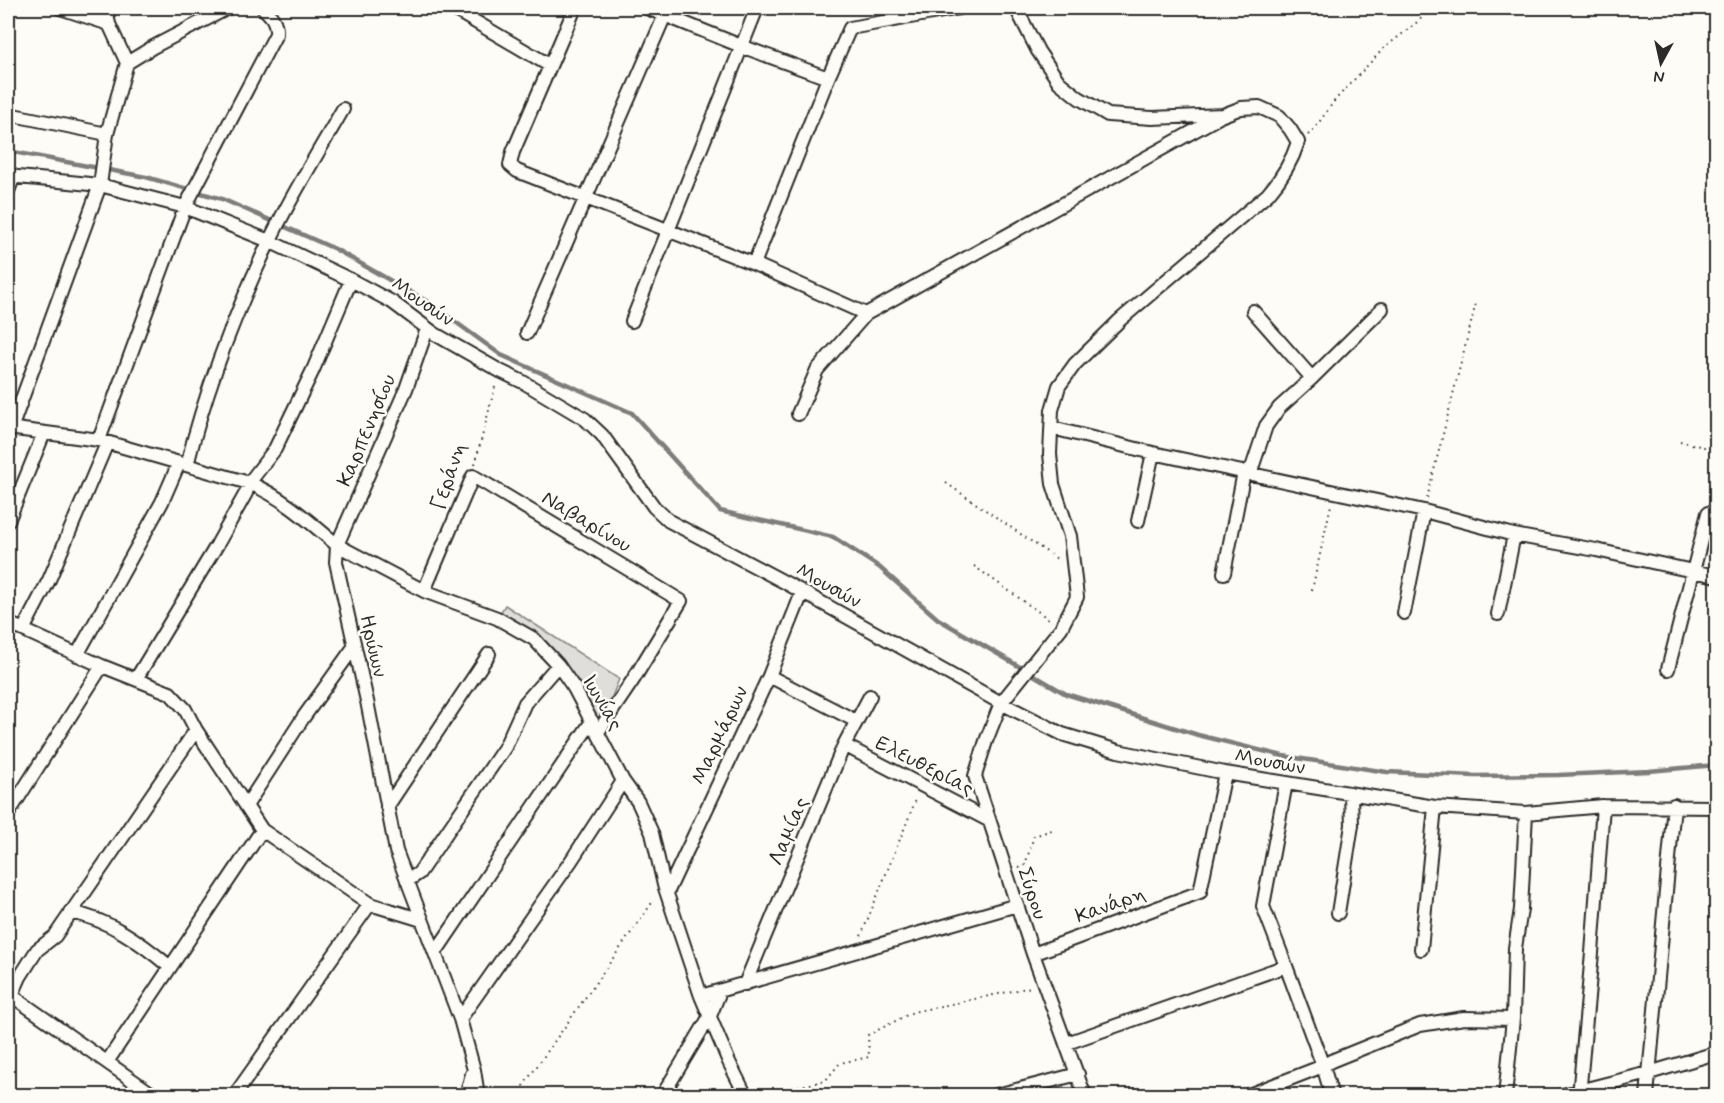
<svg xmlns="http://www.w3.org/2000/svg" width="1724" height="1103" viewBox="0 0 1724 1103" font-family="Mynerve,sans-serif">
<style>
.green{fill:#dfdeda;stroke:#858482;stroke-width:1.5}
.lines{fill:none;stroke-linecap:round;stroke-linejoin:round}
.stream{stroke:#7e7d7b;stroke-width:4.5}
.minor-casing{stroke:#2b2b2b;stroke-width:16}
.path{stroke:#2b2b2b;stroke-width:2;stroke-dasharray:1.5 4.5;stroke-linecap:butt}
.minor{stroke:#fdfcf7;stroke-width:12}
.labels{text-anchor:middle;stroke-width:5;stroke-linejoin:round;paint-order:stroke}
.street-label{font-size:21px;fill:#2b2b2b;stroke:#fdfcf7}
</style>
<rect width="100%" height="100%" fill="#fdfcf7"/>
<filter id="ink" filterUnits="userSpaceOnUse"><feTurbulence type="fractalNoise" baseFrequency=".0167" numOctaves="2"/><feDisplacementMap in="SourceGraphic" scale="12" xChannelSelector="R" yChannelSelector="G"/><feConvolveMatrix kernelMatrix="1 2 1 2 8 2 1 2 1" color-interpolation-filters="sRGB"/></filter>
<g filter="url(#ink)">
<path class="green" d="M505 605 619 679 598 732 534 639 497 618Z"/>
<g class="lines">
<path class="stream" d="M8 151 146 177 222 199 335 249 428 302 501 355 632 413 720 511 833 537 879 567 938 619 1066 694 1198 735 1283 756 1387 772 1475 776 1558 775 1649 771 1716 765"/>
<defs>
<path id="minor" d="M60 8 109 24
M106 8 109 24 127 63
M452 8 549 65
M575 8 513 152 510 165 517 171 754 264 866 314
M647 8 741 46 828 78
M1016 8 1038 51 1059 82 1079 98 1108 115 1152 118 1223 115 1241 108 1259 107 1279 116 1290 129 1298 142C1292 161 1281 179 1268 194L1120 320 1075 364 1059 386 1052 410 1050 454 1053 484 1070 536 1077 597 1061 628 1001 703 986 741 975 776 1033 954 1085 1096
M8 114 107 134
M8 176 100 185 185 207 269 241 351 280 392 302 435 334 500 371 523 382 585 419 602 435 654 507 669 521 788 584 1001 703 1062 734 1118 751 1225 773 1435 807 1526 813 1603 806 1716 807
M8 191 14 176
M754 264 828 78 850 28 960 8
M1253 311 1312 378
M632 321 757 8
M427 329 406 389 337 545 424 591 497 618 534 639 558 665 574 688 623 781 638 802 652 833 664 885 701 996 729 1062 746 1096
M527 333 668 8
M798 414 817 370 866 314 1219 117
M8 428 99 440 249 483C281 496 310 522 337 545L336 562 367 701 396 851 460 1019 474 1070 478 1096
M1052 428 1153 453 1424 511 1514 535 1596 550 1716 576
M11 429 100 185 107 134 127 63 153 47 228 8
M99 440 185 207 276 34C277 22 271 15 263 8
M187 465C206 389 235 313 269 242 291 196 318 153 343 109
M8 521 44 433
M1138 521 1153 453
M1224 573 1244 472 1252 468 1266 426 1279 408 1312 378 1382 309
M424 591 473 476 681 601 633 680 598 732
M1404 613 1424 511
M1498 614 1514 535
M8 623 102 666 170 693 185 709 196 730 262 830 370 904 422 920
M23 630 49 580 107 443
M77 655 162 502 179 463
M1668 669 1708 513
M769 676 856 721
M136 679 217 545 246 493 249 483 275 449 313 370 351 280
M844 745 988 820
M246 806 303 718 354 647
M387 807 489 654
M8 814 102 666
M407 881 419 873 505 747 525 703 558 665
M667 893 769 676 802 593
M70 912C110 920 139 941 170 967
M1338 913 1352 825 1351 795
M1421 949 1435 807
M435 953 592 721
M1033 954 1200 892 1225 773
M1286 966 1263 906 1286 783
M745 984 844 745 870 696
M8 993 155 1096
M701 996 1017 905
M8 1004 20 977 37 950 55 936 196 730
M460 1019 571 861 623 781
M1067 1043 1286 966 1323 1066 1331 1061 1420 1025 1464 1018 1513 1019
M107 1062 262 830
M234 1096 370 904
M466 1096 472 1074
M662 1096 710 1016 720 991
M993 1096 1078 1074
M1246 1096 1323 1066 1332 1096
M1505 1096 1513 1019 1515 948 1521 909 1526 813
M1559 1096 1649 1073 1716 1053
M1579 1096 1592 953 1603 806
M1647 1096 1674 805"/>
</defs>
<use href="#minor" class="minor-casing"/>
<path class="path" d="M1308 135 1315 128 1335 100 1384 48 1415 24 1432 8
M1680 441 1716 450
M475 464 496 383
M946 483 1060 561
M1427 498 1476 303
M974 566 1050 620
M1312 590 1331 505
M1019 868 1025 865 1034 836 1052 830
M861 936 917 797
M757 1095 825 1081 840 1063 869 1057 868 1035 913 1012 1031 987
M516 1096 654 900"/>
<use href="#minor" class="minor"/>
</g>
</g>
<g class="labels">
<g class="street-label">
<text transform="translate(423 301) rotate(34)" y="7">Μουσών</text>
<text transform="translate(366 430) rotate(-67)" y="7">Καρπενησίου</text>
<text transform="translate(448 476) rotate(-71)" y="7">Γεράνη</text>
<text transform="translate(587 521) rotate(31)" y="7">Ναβαρίνου</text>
<text transform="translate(829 585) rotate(29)" y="7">Μουσών</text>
<text transform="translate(374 646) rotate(77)" y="7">Ηρώων</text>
<text transform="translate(603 702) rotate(60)" y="7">Ιωνίας</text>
<text transform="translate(719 735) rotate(-65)" y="7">Μαρμάρων</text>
<text transform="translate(1270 761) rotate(10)" y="7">Μουσών</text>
<text transform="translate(925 765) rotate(27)" y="7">Ελευθερίας</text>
<text transform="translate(788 831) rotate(-67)" y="7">Λαμίας</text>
<text transform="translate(1033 893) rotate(71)" y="7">Σύρου</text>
<text transform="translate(1110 904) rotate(-20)" y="7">Κανάρη</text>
</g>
</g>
<rect width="1724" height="1103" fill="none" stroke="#fdfcf7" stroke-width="30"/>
<rect x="15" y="15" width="1694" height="1073" fill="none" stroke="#2b2b2b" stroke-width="2" filter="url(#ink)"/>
<g transform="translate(1661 63) rotate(188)" stroke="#fdfcf7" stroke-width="4.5" paint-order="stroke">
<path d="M0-4.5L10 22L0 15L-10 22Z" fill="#2b2b2b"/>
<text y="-9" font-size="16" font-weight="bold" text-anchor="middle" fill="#2b2b2b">N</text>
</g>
</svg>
